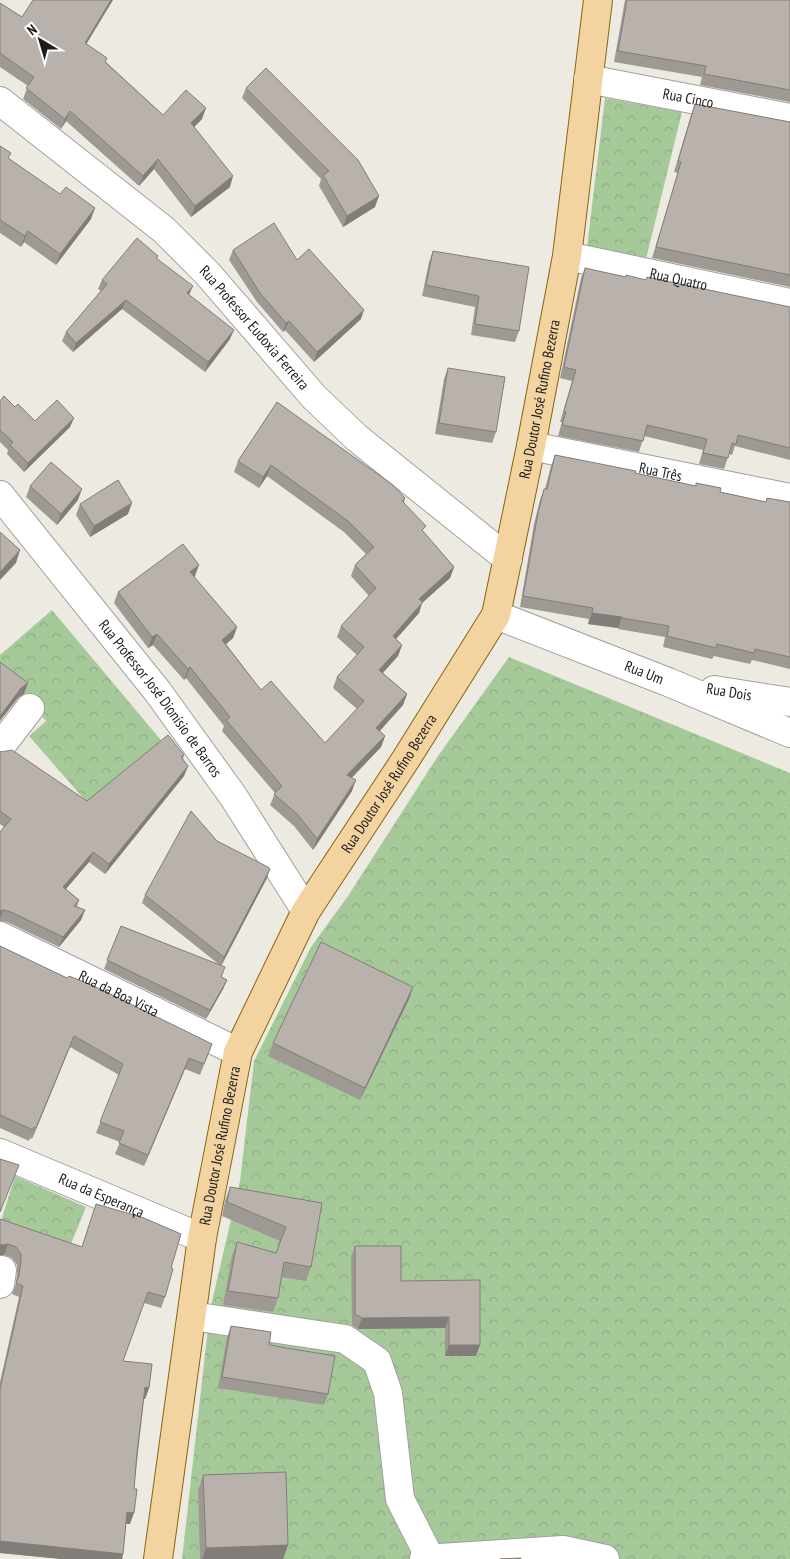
<svg xmlns="http://www.w3.org/2000/svg" width="790" height="1559" viewBox="0 0 790 1559" font-family="'PT Sans Narrow',sans-serif">
<style>
.forest{fill:url(#forest-crowns)}
.lines{fill:none;stroke-linecap:round;stroke-linejoin:round}
.minor-casing{stroke:#a0a0a0;stroke-width:30}
.major-casing{stroke:#88640c;stroke-width:30}
.minor{stroke:#fff;stroke-width:28}
.major{stroke:#f3d3a0;stroke-width:28}
.wall{fill:#9f9994}
.shaded-wall{fill:#827d78}
.building{fill:#b9b2ac;stroke:#827d78}
.labels{text-anchor:middle;stroke-width:4.5;stroke-linejoin:round;paint-order:stroke}
.street-label{font-size:15px;fill:#1c1c1c;stroke:#fff}
</style>
<defs>
<pattern id="forest-crowns" width="20" height="18" patternUnits="userSpaceOnUse" patternTransform="scale(1.25)"><rect width="20" height="18" fill="#a6c99a"/><path d="M2 6a3 3 0 1 1 6 0M12 15a3 3 0 1 1 6 0" fill="none" stroke="#8eac84"/></pattern>
</defs>
<rect width="100%" height="100%" fill="#edeae2"/>
<path class="forest" d="M605 98 682 112 646 259 587 247Z
M52 610 165 745 91 807 29 736 46 721 0 667V655Z
M509 657 790 773V1559H182L210 1310 240 1181 254 1061 311 947 348 896 438 756Z
M15 1176 86 1207 67 1254 0 1224Z"/>
<g class="lines">
<defs>
<g id="minor">
<path id="s1" d="M588 79 790 118"/>
<path id="s2" d="M0 101 164 230 207 273 314 397 357 438 508 559"/>
<path id="s3" d="M567 256 790 303"/>
<path id="s4" d="M531 446 790 498"/>
<path id="s5" d="M0 495 158 692 233 796 306 911"/>
<path id="s6" d="M496 615 668 682 790 733"/>
<path d="M714 690 790 702"/>
<path d="M0 747 30 708"/>
<path id="s7" d="M0 936 238 1052"/>
<path id="s8" d="M0 1153 202 1238"/>
<path d="M0 1284 2 1270"/>
<path d="M192 1316 345 1339 377 1361 388 1393 400 1499 430 1558"/>
<path d="M424 1559 563 1550 605 1559"/>
</g>
<g id="major">
<path id="s9" d="M158 1559 202 1238 238 1052 306 911 406 759 496 615 531 446 567 256 598 0"/>
</g>
</defs>
<use href="#minor" class="minor-casing"/>
<use href="#major" class="major-casing"/>
<use href="#minor" class="minor"/>
<use href="#major" class="major"/>
</g>
<path class="wall" d="M625 0H790V102L700 85 702 77 614 62Z
M0 3 22 17 87 44 106 62 163 115 202 119 194 127 230 187 191 217 154 169 139 186 66 121 61 129 23 99 28 86 0 67Z
M246 88 375 207 343 227 319 186 321 179 242 98Z
M695 104 790 122V287L652 258 678 173 674 172 691 115Z
M0 146 9 159 91 219 56 265 24 242 21 247 0 233Z
M233 250 297 260 361 319 314 362 285 330 283 332 257 302 229 260Z
M433 251 519 331 515 342 471 335 475 307 422 296 429 262Z
M158 256 157 259 230 339 205 372 122 309 73 352 62 341 66 332 101 291 98 289 102 280Z
M585 268 626 277 646 280 790 307V460L735 446 732 455 729 454 724 469 699 464 703 450 644 436 639 452 558 436 562 422H560L572 381 560 378 581 278Z
M448 368 496 432 492 443 435 434 444 379Z
M0 401 15 407 35 421 70 427 24 472 7 454 8 450 0 442Z
M277 402 405 498 404 503 424 533 454 567 450 578 422 603 419 613 396 639 402 645 398 656 383 673 407 694 403 705 380 731 385 736 381 747 352 778V791L313 850 294 826 270 805 275 793 222 731 224 726 186 678 184 680 153 645 148 648 114 603 118 592 195 576 194 577 237 627 233 638 226 644 261 690 325 743 357 709 333 688 337 677 357 655 337 637 341 626 369 596 351 576 355 565 366 554 344 532 267 476 259 488 234 472 238 461Z
M555 455 766 502 767 498 790 502V669L752 660 750 664 714 656 712 659 663 647 665 637 618 629V628L588 624 589 619 520 607 534 524 540 500 544 489H545L551 466Z
M30 486 78 500 57 525 26 497Z
M80 504 128 514 90 537 76 515Z
M0 751 87 801 184 755 183 759 188 766 184 776 105 874 89 862 66 889 79 900 77 907 85 910 81 920 59 947 7 922 0 921V832L4 827 0 824Z
M217 841 267 878 221 966 222 977 227 980 223 989 206 1019 104 969 121 926 221 966 142 903 145 895Z
M0 946 67 978 212 1044 200 1075 185 1069 144 1166 115 1154 120 1142 96 1133 119 1075 70 1047 32 1139 30 1138 29 1141 0 1128Z
M409 999 360 1100 268 1056 273 1043Z
M230 1187 322 1203 311 1267 306 1281 281 1277 278 1298 273 1312 223 1305 232 1256 237 1242 276 1253 280 1241 222 1216 225 1201Z
M96 1204 171 1268 165 1297 161 1308 144 1303 123 1361 149 1388 145 1399H144L130 1524H126L122 1559H62L0 1553V1382L19 1297 12 1294 16 1283 17 1272V1265L12 1258 4 1255H0V1219L82 1247Z
M355 1246 401 1281 480 1280 476 1356H445V1328L358 1329 352 1325 351 1257Z
M231 1326 269 1345 328 1394 324 1405 218 1388 227 1337Z
M203 1475 288 1545 283 1559H200L198 1491Z"/>
<path class="shaded-wall" d="M111 0H113L81 53 85 43Z
M206 108 202 119 187 134 191 123Z
M70 111 66 121 61 129 65 119Z
M158 159 154 169 139 186 143 176Z
M233 176 230 187 191 217 195 206Z
M379 196 375 207 343 227 347 216Z
M95 208 91 219 56 265 60 254Z
M28 231 24 242 21 247 25 236Z
M193 286 189 295 187 293Z
M126 300 122 309 73 352 76 343Z
M364 310 361 319 314 362 317 352Z
M289 321 285 330 283 332 286 323Z
M234 330 230 339 205 372 208 362Z
M74 418 70 427 24 472 28 463Z
M271 465 267 476 259 488 263 477Z
M82 489 78 500 57 525 61 514Z
M132 503 128 514 90 537 94 526Z
M20 550 16 563 0 580V572Z
M199 565 195 576 186 583 190 572Z
M454 567 450 578 422 603 419 613 389 647 393 636 419 599Z
M592 613 622 617 618 628 588 624Z
M237 627 233 638 218 651 222 640Z
M157 634 153 645 148 648 152 637Z
M402 645 398 656 375 681 379 670Z
M190 667 186 678 184 680 188 669Z
M28 683 24 694 18 698 0 721V716L21 688Z
M407 694 403 705 372 739 376 728Z
M385 736 381 747 343 786 347 775Z
M188 766 184 776 105 874 109 864Z
M356 780 352 791 313 850 317 839Z
M93 852 89 862 59 897 63 887Z
M270 869 267 878 221 966 224 957Z
M3 910 0 919V911Z
M85 910 81 920 59 947 63 937Z
M227 980 223 989 206 1019 210 1010Z
M413 987 409 999 360 1100 365 1088Z
M74 1036 70 1047 32 1139 36 1128Z
M189 1058 185 1069 144 1166 148 1155Z
M8 1244 4 1255H0V1245Z
M449 1317 445 1328 358 1329 362 1318Z
M449 1345H480L476 1356H445Z
M145 1387 149 1388 145 1399 141 1398Z
M127 1512 134 1513 130 1524 123 1523Z
M0 1541 123 1554 122 1559H62L0 1553Z
M288 1545 283 1559H202L206 1548Z"/>
<path class="building" d="M33 0H111L85 43 107 58 105 62 163 115 186 90 206 108 191 123 233 176 195 206 158 159 143 176 70 111 65 119 26 88 34 77 0 53V3L22 17Z
M627 0H790V90L704 74 706 66 618 51Z
M266 68 358 160 379 196 347 216 323 175 329 171 246 88Z
M695 104 790 122V275L656 247 681 162 678 161Z
M0 146 11 153 8 158 60 194 66 187 95 208 60 254 28 231 25 236 0 220Z
M274 223 297 260 309 249 364 310 317 352 289 321 286 323 260 293 233 250Z
M137 238 158 256 156 258 193 286 187 293 234 330 208 362 126 300 76 343 66 332 107 284 102 280Z
M433 251 529 267 519 331 475 324 479 296 426 285Z
M585 268 626 277V275L646 280 647 277 790 307V448L738 435 736 444 732 443 728 458 703 453 707 439 647 425 643 441 562 425 566 412 564 411 576 370 564 367Z
M448 368 505 377 496 432 439 423Z
M4 396 15 407 18 404 35 421 57 400 74 418 28 463 10 445 13 442 0 430V401Z
M277 402 393 485 405 498 402 501 426 526 422 530 454 567 419 599 423 602 393 636 402 645 379 670 407 694 376 728 385 736 347 775 356 780 317 839 298 815 274 794 282 786 226 720 230 717 190 667 188 669 157 634 152 637 118 592 183 544 199 565 190 572 237 627 222 640 261 690 271 681 325 743 364 701 337 677 364 647 341 626 376 588 355 565 374 547 348 521 271 465 263 477 238 461Z
M555 455 636 471 635 473 696 486V483L721 488 720 492 766 502 767 498 790 502V657L755 649 754 653 717 644 716 648 667 636 669 626 622 618V617L592 613 593 608 523 596 538 513 544 489H547Z
M51 462 82 489 61 514 30 486Z
M118 480 132 503 94 526 80 504Z
M0 532 20 550 0 572Z
M0 662 28 683 21 688 0 716Z
M168 735 184 755 181 757 188 766 109 864 93 852 63 887 79 900 74 906 85 910 63 937 11 912 3 910 0 911V832L11 819 0 811V751L1 752 12 750 87 801Z
M191 811 217 841 268 867 270 869 224 957 145 895Z
M121 926 225 967 221 977 227 980 210 1010 107 960Z
M321 942 413 987 365 1088 273 1043Z
M0 946 67 978 69 976 96 987 212 1044 204 1064 189 1058 148 1155 119 1143 124 1131 100 1122 123 1064 74 1036 36 1128 34 1127 33 1130 0 1115Z
M0 1159 19 1165 0 1212Z
M230 1187 322 1203 311 1267 284 1262 278 1298 228 1291 237 1242 276 1253 286 1227 227 1202Z
M96 1204 144 1218 181 1234 171 1268 173 1269 165 1297 148 1292 123 1361 152 1364 149 1388 145 1387 137 1453 134 1489H137L134 1513 127 1512 123 1554 0 1541V1389L23 1286 16 1283 19 1275 21 1261V1254L16 1247 8 1244 0 1245V1219L82 1247Z
M355 1246H401V1281L480 1280V1345H449V1317L362 1318 355 1314Z
M231 1326 271 1332 269 1345 335 1356 328 1394 222 1377Z
M286 1472 288 1545 206 1548 203 1475Z
M521 1558V1559H500Z"/>
<g class="labels">
<g class="street-label">
<text dy="5" stroke="none"><textPath href="#s1" startOffset="102">Rua Cinco</textPath></text>
<text dy="5" stroke="none"><textPath href="#s3" startOffset="114">Rua Quatro</textPath></text>
<text dy="5" stroke="none"><textPath href="#s2" startOffset="342">Rua Professor Eudoxia Ferreira</textPath></text>
<text dy="5" stroke="none"><textPath href="#s9" startOffset="1242">Rua Doutor José Rufino Bezerra</textPath></text>
<text dy="5" stroke="none"><textPath href="#s4" startOffset="132">Rua Três</textPath></text>
<text dy="5" stroke="none"><textPath href="#s6" startOffset="159">Rua Um</textPath></text>
<text transform="translate(729 692) rotate(9)" y="5">Rua Dois</text>
<text dy="5" stroke="none"><textPath href="#s5" startOffset="259">Rua Professor José Dionísio de Barros</textPath></text>
<text dy="5" stroke="none"><textPath href="#s9" startOffset="822">Rua Doutor José Rufino Bezerra</textPath></text>
<text dy="5" stroke="none"><textPath href="#s7" startOffset="132">Rua da Boa Vista</textPath></text>
<text dy="5" stroke="none"><textPath href="#s9" startOffset="418">Rua Doutor José Rufino Bezerra</textPath></text>
<text dy="5" stroke="none"><textPath href="#s8" startOffset="110">Rua da Esperança</textPath></text>
</g>
</g>
<g transform="translate(40 40) rotate(322)" stroke="#ffffff" stroke-width="4" paint-order="stroke">
<path d="M0-4L9 19L0 12L-9 19Z" fill="#1c1c1c"/>
<text y="-8" font-size="14" font-weight="bold" text-anchor="middle" fill="#1c1c1c">N</text>
</g>
</svg>
